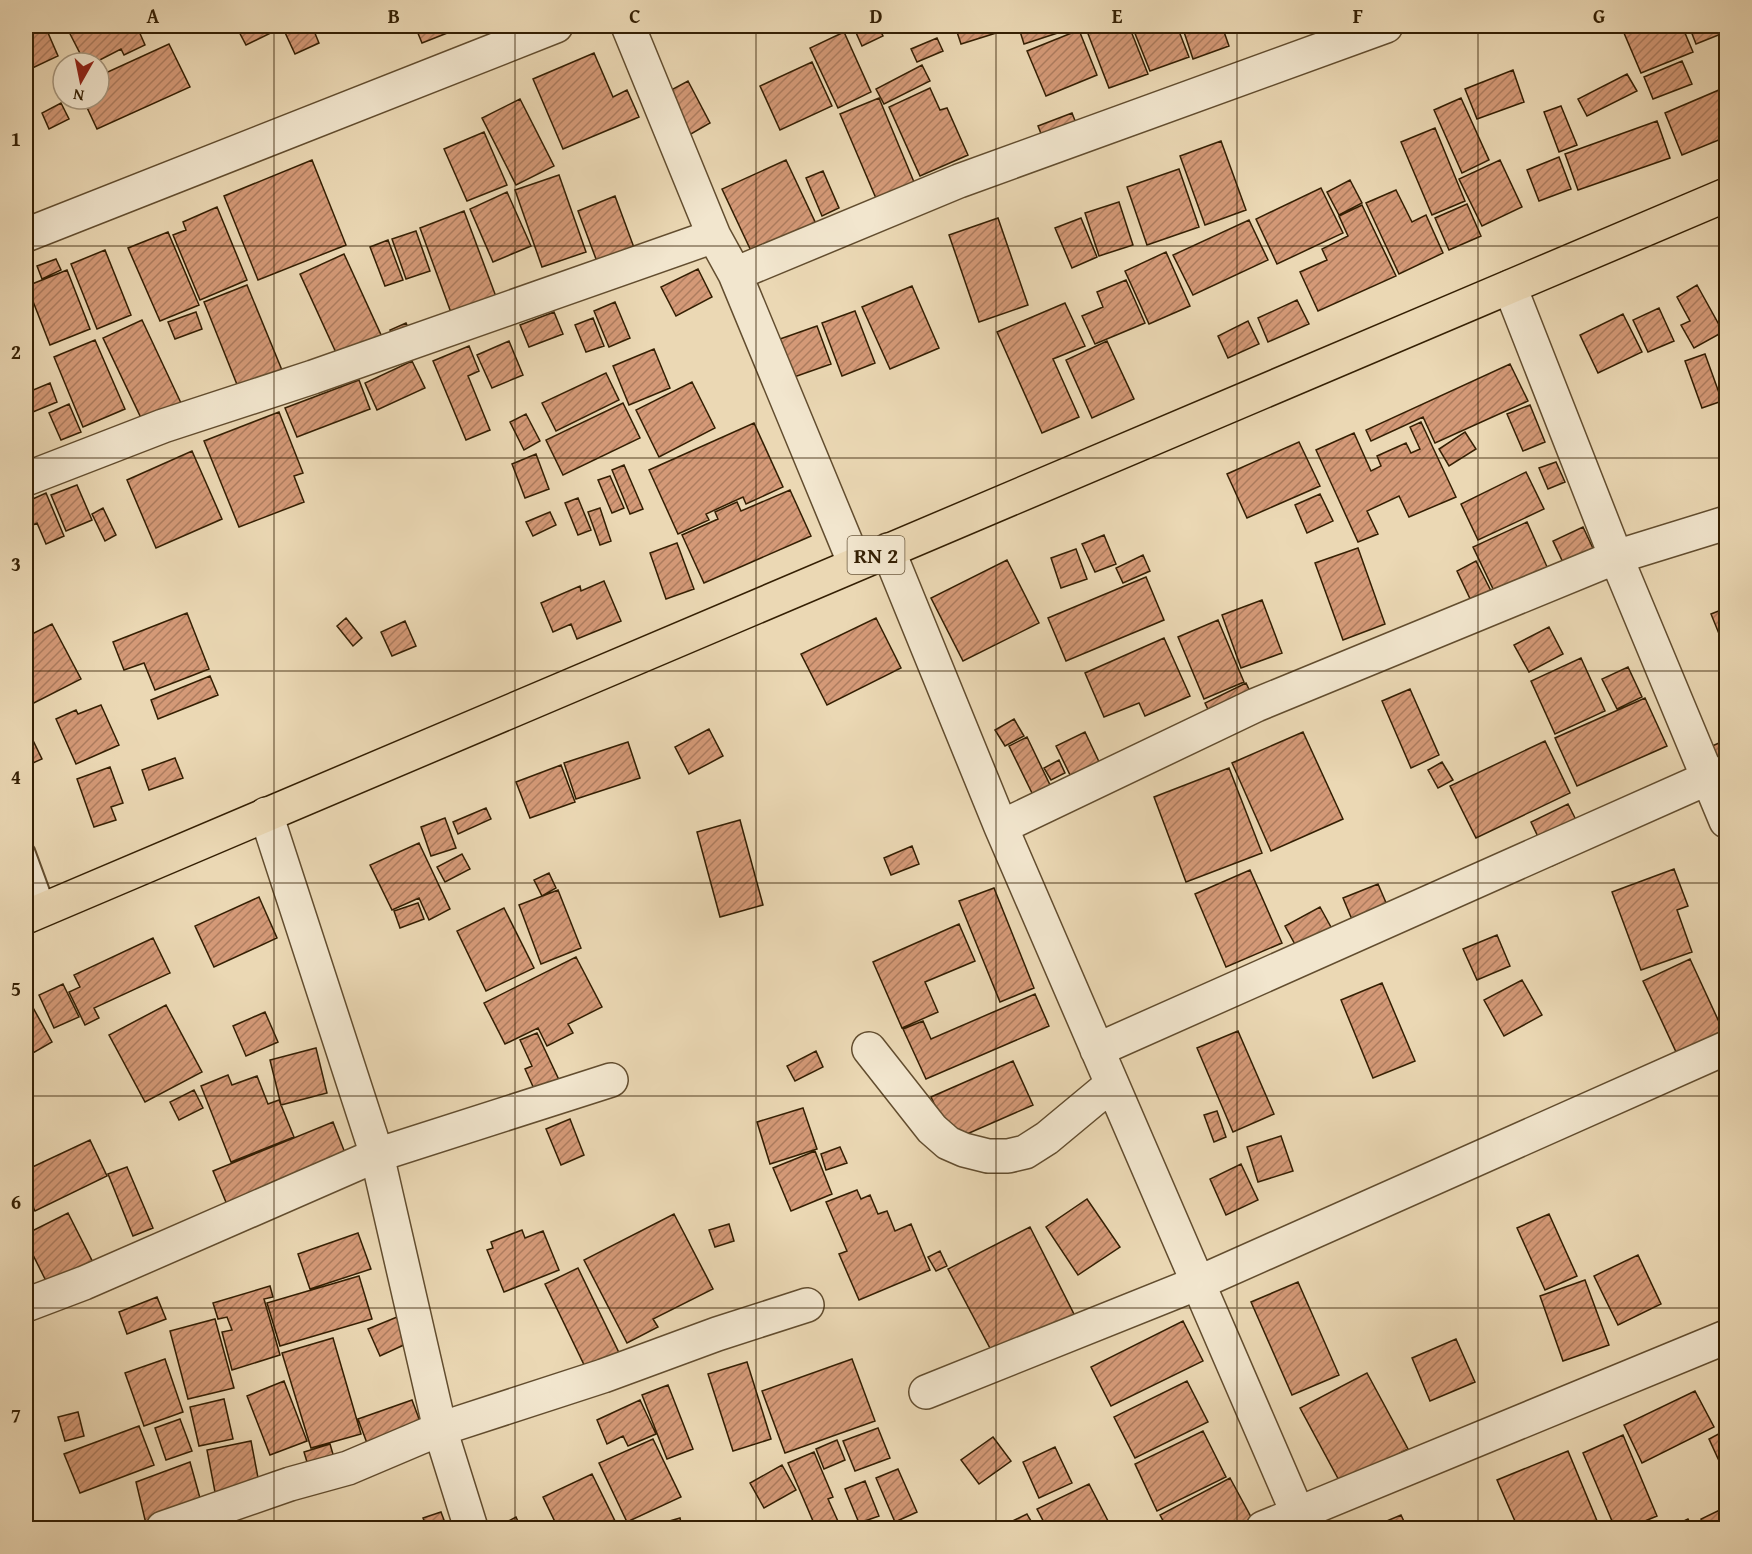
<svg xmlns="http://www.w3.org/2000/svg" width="1752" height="1554" viewBox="0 0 1752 1554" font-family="'Gentium Book Plus',serif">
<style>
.building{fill:url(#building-hatch);stroke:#341f03;stroke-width:1.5}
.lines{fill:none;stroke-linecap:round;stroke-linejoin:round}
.service-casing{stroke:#624d2f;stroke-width:20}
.minor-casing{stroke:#624d2f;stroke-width:36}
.trunk-casing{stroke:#341f03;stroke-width:36}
.service{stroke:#f2e6ce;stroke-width:16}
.minor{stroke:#f2e6ce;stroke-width:33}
.trunk{stroke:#ebd8b4;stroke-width:33}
.grid{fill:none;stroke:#341f03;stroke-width:1.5;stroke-opacity:0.55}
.labels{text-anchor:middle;stroke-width:4.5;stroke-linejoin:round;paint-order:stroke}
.shield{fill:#f2e6ce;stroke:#6d5b40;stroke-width:1.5}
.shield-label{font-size:22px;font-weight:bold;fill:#341f03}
.neatline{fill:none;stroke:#341f03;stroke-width:2}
.grid-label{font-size:20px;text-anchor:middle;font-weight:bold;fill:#341f03}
</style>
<defs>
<pattern id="building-hatch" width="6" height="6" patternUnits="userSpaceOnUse" patternTransform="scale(1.5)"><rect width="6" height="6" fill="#d49977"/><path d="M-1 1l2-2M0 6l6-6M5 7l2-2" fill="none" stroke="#ad7c5f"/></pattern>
</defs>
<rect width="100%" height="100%" fill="#ebd8b4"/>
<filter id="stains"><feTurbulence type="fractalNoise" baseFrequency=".00333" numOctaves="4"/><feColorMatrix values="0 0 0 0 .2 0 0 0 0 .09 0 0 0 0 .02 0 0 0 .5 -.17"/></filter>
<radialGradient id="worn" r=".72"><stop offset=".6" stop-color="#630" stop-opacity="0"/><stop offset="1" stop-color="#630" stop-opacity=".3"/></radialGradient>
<path class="building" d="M26 26H45L58 56 26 71Z
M66 26H145L138 29 145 45 124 55 121 49 94 63H85Z
M236 26H277L279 29 246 45Z
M282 26H312L319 43 295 54Z
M415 26H465L422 43Z
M853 26H878L883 36 862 46Z
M955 26H1008L1009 29 961 44Z
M1026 26H1079L1024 44 1019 28Z
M1085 26H1129L1148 74 1109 88Z
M1132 26H1177L1189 57 1150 71Z
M1182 26H1222L1229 46 1193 59Z
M1621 26H1682L1693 52 1641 73Z
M1689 26H1726V32L1696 44Z
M1079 30 1097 75 1046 96 1027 51Z
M844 32 871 92 838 108 810 48Z
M937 38 943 51 917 62 911 49Z
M169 44 190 87 97 129 83 99H99V76Z
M594 53 613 97 627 90 639 117 563 149 533 79Z
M1682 61 1692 84 1653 99 1644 77Z
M812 62 832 106 780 130 760 86Z
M922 65 930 81 884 104 876 89Z
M1513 70 1524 102 1477 119 1465 89Z
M1627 74 1637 91 1587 116 1578 99Z
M688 81 710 123 684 138 660 96Z
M1726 87V137L1682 155 1665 113Z
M930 88 940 110 947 108 968 155 920 176 889 107Z
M879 98 919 194 881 210 840 114Z
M1461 98 1489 160 1462 173 1434 110Z
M520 99 554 166 516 185 482 118Z
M61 103 69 119 49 129 42 113Z
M1561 106 1577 145 1559 152 1544 112Z
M1072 113 1083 141 1049 154 1038 126Z
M1657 121 1670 158 1578 190 1565 154Z
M1435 128 1465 201 1432 215 1401 142Z
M484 132 507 185 467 201 444 149Z
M1221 141 1246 210 1205 225 1180 156Z
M1559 157 1571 189 1539 201 1527 170Z
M312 160 346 245 258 280 224 196Z
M786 160 817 226 753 255 722 189Z
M1500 160 1522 207 1482 226 1459 179Z
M1179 169 1199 227 1147 245 1127 187Z
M823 171 839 208 822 216 806 178Z
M559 175 586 252 542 267 515 190Z
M1350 180 1362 203 1339 215 1327 192Z
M1321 188 1343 233 1277 264 1256 219Z
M1396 190 1412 222 1426 215 1443 253 1399 274 1366 203Z
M507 192 531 246 493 262 470 209Z
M615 196 636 253 599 267 578 211Z
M1119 202 1133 245 1099 256 1085 213Z
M1467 204 1481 236 1449 250 1435 218Z
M1362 205 1396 276 1318 311 1300 272 1327 260 1322 249 1348 236 1339 216Z
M217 207 247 280 200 300 173 235 186 230 183 222Z
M464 211 498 302 453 318 420 228Z
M998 218 1028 305 979 322 949 235Z
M1081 218 1097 257 1072 268 1055 228Z
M1249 220 1268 260 1193 295 1173 255Z
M416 231 430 271 406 279 392 239Z
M168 232 199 305 160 321 128 248Z
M388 240 403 280 385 286 370 247Z
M105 250 131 315 97 329 71 264Z
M1166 252 1190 306 1149 324 1125 271Z
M344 254 382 337 338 357 300 274Z
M56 259 61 270 42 279 37 266Z
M698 269 712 297 676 316 661 287Z
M67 270 90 329 50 345 27 286Z
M1126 280 1145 323 1095 344 1082 316 1103 307 1097 292Z
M247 285 284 375 240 392 204 302Z
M1697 285 1723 332 1694 348 1681 325 1690 321 1677 297Z
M912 286 939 348 890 369 862 307Z
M1297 300 1309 324 1268 342 1258 318Z
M615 302 630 338 609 347 594 311Z
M1065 303 1085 346 1053 359 1079 417 1042 433 997 332Z
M1659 308 1674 341 1648 352 1633 320Z
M855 311 875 363 842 376 822 323Z
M196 312 202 329 175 339 168 322Z
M554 312 563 334 529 347 520 325Z
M1623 314 1642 352 1598 373 1580 335Z
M593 318 604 346 586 352 575 325Z
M142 320 181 403 142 420 103 338Z
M1248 321 1259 344 1228 358 1218 336Z
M406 323 413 338 398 345 390 330Z
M817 326 831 364 794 377 780 339Z
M95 340 125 409 83 427 54 357Z
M509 341 523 375 492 388 477 355Z
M1107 341 1134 399 1092 418 1066 360Z
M469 346 479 371 468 376 490 430 466 440 433 361Z
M654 349 670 388 629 405 613 366Z
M1705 354 1722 401 1702 408 1685 361Z
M412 361 425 388 377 410 365 383Z
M1510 364 1528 401 1435 443 1423 417 1371 441 1366 430Z
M606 373 619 400 556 431 542 403Z
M359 380 370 409 297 437 285 408Z
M692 382 715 428 659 457 636 410Z
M50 383 57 402 28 414 26 408V393Z
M623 403 640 438 563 475 546 440Z
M69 404 81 432 61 440 49 413Z
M1530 405 1545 442 1523 451 1507 414Z
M279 412 303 473 294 476 304 502 239 527 204 441Z
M526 414 540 441 524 450 510 422Z
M1421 422 1456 497 1409 517 1399 496 1367 511 1378 534 1358 542 1316 450 1354 433 1371 471 1381 466 1377 456 1406 443 1411 453 1420 449 1410 427Z
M754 423 783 487 746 504 743 497 706 514 709 520 678 534 649 470Z
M1465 432 1476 449 1449 466 1439 449Z
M1299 442 1320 486 1247 518 1227 474Z
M192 451 222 519 156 548 127 480Z
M536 454 549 489 525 498 512 464Z
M1556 462 1565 482 1548 489 1539 468Z
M624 465 643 509 630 514 612 470Z
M1526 472 1544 509 1478 540 1461 504Z
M610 476 624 508 612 513 598 480Z
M77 485 92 520 66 531 51 495Z
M790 490 811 536 704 583 682 535 718 519 715 512 737 502 741 511Z
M46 493 64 536 46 544 37 523 27 528 30 535 26 537V502Z
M1320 494 1333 521 1307 533 1295 505Z
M578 498 591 530 578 535 565 503Z
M103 508 116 535 105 541 92 514Z
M600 508 611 541 600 545 588 512Z
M550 512 556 525 533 536 526 522Z
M1527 522 1548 569 1495 593 1473 547Z
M1583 527 1597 557 1567 571 1553 541Z
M1104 535 1116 564 1095 572 1082 544Z
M677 543 694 589 666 599 650 553Z
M1358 548 1385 624 1343 640 1315 563Z
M1076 549 1087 579 1061 588 1051 558Z
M1143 555 1150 571 1123 583 1116 568Z
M1007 560 1039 623 963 661 931 598Z
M1476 561 1493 595 1473 605 1457 571Z
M1146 577 1164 620 1066 661 1048 618Z
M604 581 621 621 577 639 571 624 553 632 541 603 580 586 581 591Z
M1262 600 1282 653 1241 668 1222 615Z
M1726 608V651L1711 614Z
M187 613 209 669 155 690 144 663 124 670 113 642Z
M346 618 362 638 353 646 337 626Z
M876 618 901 668 827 705 801 654Z
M1218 620 1244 682 1204 699 1178 637Z
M405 621 416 646 392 656 381 632Z
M52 624 81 679 26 707V637Z
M1549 627 1563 654 1529 672 1514 645Z
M1164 638 1190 696 1145 716 1139 703 1104 717 1085 673Z
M1581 658 1605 711 1555 734 1531 681Z
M1628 667 1642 697 1617 709 1602 679Z
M210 676 218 695 158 719 151 700Z
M1246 683 1255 702 1214 722 1205 703Z
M1410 689 1439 755 1411 768 1382 701Z
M1645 698 1667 746 1577 786 1555 738Z
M101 705 119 745 76 764 56 719 76 710 78 714Z
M1014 719 1024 736 1005 746 995 730Z
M26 726 42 759 26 766Z
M709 729 723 756 689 774 675 747Z
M1085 732 1101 766 1072 779 1056 746Z
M1303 732 1343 819 1271 851 1232 763Z
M1027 737 1051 787 1033 795 1009 746Z
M1726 740V780L1705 749Z
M1545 741 1570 793 1476 838 1450 786Z
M628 742 640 778 576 799 564 763Z
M175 758 183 778 149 790 142 770Z
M1059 760 1065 773 1051 780 1044 768Z
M1442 762 1453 780 1438 788 1428 770Z
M561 765 575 802 530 818 516 782Z
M110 767 123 803 111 807 116 820 94 827 77 779Z
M1229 768 1262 853 1186 882 1154 797Z
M1568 804 1590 848 1552 866 1531 822Z
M486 808 491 819 458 834 453 822Z
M445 818 456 848 431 856 421 827Z
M740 820 763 905 720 917 697 832Z
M419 843 450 909 429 920 419 898 392 910 370 865Z
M912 846 919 864 891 875 884 858Z
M462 854 470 869 445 882 437 867Z
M1674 869 1688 906 1677 910 1692 952 1641 970 1612 892Z
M1250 870 1282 943 1226 967 1195 894Z
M549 873 556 888 542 896 534 880Z
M1378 884 1393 919 1358 934 1343 898Z
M994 888 1034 988 1000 1002 959 901Z
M558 890 581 948 541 964 519 905Z
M259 897 277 938 214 967 195 926Z
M418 903 424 919 400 928 394 911Z
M1320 907 1338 940 1303 959 1285 926Z
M504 908 534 968 486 991 457 931Z
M959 924 975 961 925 982 938 1012 902 1028 873 962Z
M1497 935 1510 966 1477 980 1463 949Z
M153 938 170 973 94 1008 99 1018 85 1025 69 992 80 987 74 975Z
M576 957 602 1007 568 1024 573 1033 547 1046 538 1028 505 1044 484 1003Z
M1690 959 1726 1037 1684 1069 1643 981Z
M1522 980 1542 1015 1504 1036 1484 1000Z
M1382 983 1415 1061 1373 1078 1341 1000Z
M63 984 79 1017 54 1028 39 995Z
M1035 994 1049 1026 926 1079 903 1029 923 1021 931 1039Z
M26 995 52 1042 26 1057Z
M166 1005 202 1072 145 1102 109 1035Z
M265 1012 278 1042 246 1056 233 1026Z
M1238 1031 1274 1114 1233 1132 1197 1048Z
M537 1033 559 1080 535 1091 525 1069 532 1066 520 1040Z
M316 1048 327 1093 281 1105 270 1060Z
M816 1051 823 1067 795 1081 787 1066Z
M1013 1061 1033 1105 951 1141 931 1097Z
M228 1075 232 1085 257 1076 268 1104 279 1100 294 1137 231 1162 201 1086Z
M194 1090 203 1108 179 1120 170 1102Z
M803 1108 817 1149 770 1164 757 1122Z
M1217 1111 1226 1137 1214 1142 1204 1115Z
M570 1119 584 1155 561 1165 546 1129Z
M333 1122 352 1171 233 1219 213 1171Z
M1281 1136 1293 1171 1258 1182 1247 1147Z
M90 1140 107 1176 35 1211 26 1192V1170Z
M840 1147 847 1163 826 1170 821 1154Z
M815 1151 832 1194 791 1211 773 1168Z
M1241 1164 1258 1200 1226 1215 1210 1179Z
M127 1167 153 1228 133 1236 108 1174Z
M857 1190 861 1199 870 1195 878 1214 887 1211 895 1231 911 1224 930 1270 859 1300 839 1254 847 1251 826 1202Z
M1087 1199 1120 1247 1078 1275 1046 1227Z
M68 1213 105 1286 60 1309 26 1241V1234Z
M674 1214 713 1289 653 1319 658 1327 627 1343 584 1260Z
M1549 1214 1577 1276 1545 1290 1517 1228Z
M729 1224 734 1241 715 1247 709 1230Z
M1030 1227 1080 1326 1000 1367 948 1269Z
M522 1230 525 1238 543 1231 559 1270 504 1292 487 1250 493 1248 491 1242Z
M358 1233 371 1269 310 1289 298 1254Z
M940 1251 947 1266 936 1271 928 1257Z
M1638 1255 1661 1304 1618 1325 1594 1276Z
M578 1268 622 1359 589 1375 545 1284Z
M359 1276 372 1319 280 1346 267 1303Z
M1585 1280 1609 1345 1563 1361 1540 1296Z
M1298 1282 1339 1375 1292 1395 1251 1302Z
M270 1286 273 1297 264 1299 280 1355 232 1370 222 1332 232 1330 227 1317 218 1319 213 1303Z
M157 1297 166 1319 127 1334 119 1312Z
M397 1317 408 1343 380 1356 368 1329Z
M215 1319 234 1388 188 1399 170 1331Z
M1183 1321 1203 1361 1111 1406 1091 1367Z
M333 1338 361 1434 311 1448 282 1353Z
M1456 1339 1475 1382 1430 1401 1412 1358Z
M165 1359 183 1412 144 1426 125 1373Z
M852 1359 875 1421 785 1453 762 1391Z
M747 1362 771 1439 733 1451 708 1374Z
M1367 1373 1408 1449 1341 1484 1300 1408Z
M284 1381 307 1441 270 1455 247 1396Z
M1187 1381 1208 1422 1135 1458 1114 1417Z
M668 1385 693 1449 667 1459 642 1395Z
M1695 1391 1714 1427 1642 1463 1624 1425Z
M224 1399 233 1439 199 1446 190 1407Z
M412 1400 428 1443 374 1462 358 1419Z
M640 1400 656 1434 628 1446 623 1436 607 1444 597 1420Z
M78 1412 84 1436 65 1441 58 1417Z
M180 1419 192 1451 166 1460 155 1428Z
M139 1426 154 1465 80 1493 64 1454Z
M878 1428 890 1458 855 1471 843 1441Z
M1726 1430V1476L1709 1439Z
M1203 1431 1226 1477 1157 1511 1135 1464Z
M1623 1435 1657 1516 1628 1528H1615L1583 1453Z
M993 1437 1011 1461 979 1484 961 1460Z
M653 1439 681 1497 627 1522 599 1463Z
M837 1440 845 1460 824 1469 816 1449Z
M251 1441 259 1483 215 1492 207 1450Z
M330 1444 339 1475 313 1482 304 1452Z
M1055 1447 1072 1483 1039 1498 1023 1462Z
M1568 1451 1600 1528H1518L1497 1480Z
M814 1452 833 1497 828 1499 841 1528H816L788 1463Z
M190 1462 208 1527 201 1528H147L136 1482Z
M782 1465 796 1490 764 1508 750 1483Z
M898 1469 917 1512 895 1522 876 1478Z
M592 1474 616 1523 605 1528H558L543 1497Z
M1230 1478 1257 1528H1167L1160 1515Z
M865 1481 879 1516 859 1523 845 1489Z
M1089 1484 1108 1521 1097 1527 1098 1528H1047L1037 1509Z
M1726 1507V1528H1705L1701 1519Z
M441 1512 447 1528H427L423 1518Z
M1027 1514 1035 1528H998Z
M1401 1515 1407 1528H1370Z
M516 1517 521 1528H503L501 1525Z
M680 1518 682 1528H661L659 1524Z
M1688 1519 1693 1528H1669Z"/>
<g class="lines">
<defs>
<path id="service" d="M26 851 47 908"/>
<path id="minor" d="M628 26 714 236 735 274 855 564
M26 235 556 26
M735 274 959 181 1386 26
M1510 287 1616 557 1726 821
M26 479 163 426 313 377 714 236
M888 550 1001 827 1304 1528
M266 814 377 1155 440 1429 471 1528
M1001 827 1256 705 1616 557 1726 523
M869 1049 932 1129 948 1143 964 1150 988 1156H1008L1025 1152 1047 1138 1112 1084
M1097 1050 1708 778 1726 772
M26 1305 84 1283 377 1155 611 1080
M926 1392 1198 1283 1726 1048
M163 1528 290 1484 348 1468 440 1429 603 1376 717 1334 807 1305
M1263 1528 1726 1337"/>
<path id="trunk" d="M26 917 1726 195"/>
</defs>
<use href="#service" class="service-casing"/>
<use href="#minor" class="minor-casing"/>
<use href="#trunk" class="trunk-casing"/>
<use href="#service" class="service"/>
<use href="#minor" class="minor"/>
<use href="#trunk" class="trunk"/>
</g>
<path class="grid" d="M274 26V1528M515 26V1528M756 26V1528M996 26V1528M1237 26V1528M1478 26V1528M26 246H1726M26 458H1726M26 671H1726M26 883H1726M26 1096H1726M26 1308H1726"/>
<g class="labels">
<rect class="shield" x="847.5" y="536" width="57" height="38" rx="4.5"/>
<g class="shield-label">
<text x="876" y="563">RN 2</text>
</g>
</g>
<rect width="1752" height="1554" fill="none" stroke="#ebd8b4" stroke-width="66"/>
<g transform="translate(81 81) rotate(189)"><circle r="28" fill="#f2e6ce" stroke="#a6967d" stroke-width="1.5"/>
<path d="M0-4.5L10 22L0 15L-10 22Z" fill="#8f2418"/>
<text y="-9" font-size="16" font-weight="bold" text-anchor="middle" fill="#341f03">N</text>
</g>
<rect x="33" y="33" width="1686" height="1488" class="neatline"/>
<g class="grid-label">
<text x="153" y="23">A</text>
<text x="394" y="23">B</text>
<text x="635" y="23">C</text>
<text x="876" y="23">D</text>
<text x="1117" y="23">E</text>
<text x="1358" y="23">F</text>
<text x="1599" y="23">G</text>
<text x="16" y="146">1</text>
<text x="16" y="359">2</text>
<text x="16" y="571">3</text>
<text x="16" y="784">4</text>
<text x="16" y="996">5</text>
<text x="16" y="1209">6</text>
<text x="16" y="1422">7</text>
</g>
<rect width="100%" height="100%" filter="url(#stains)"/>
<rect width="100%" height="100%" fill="url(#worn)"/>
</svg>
